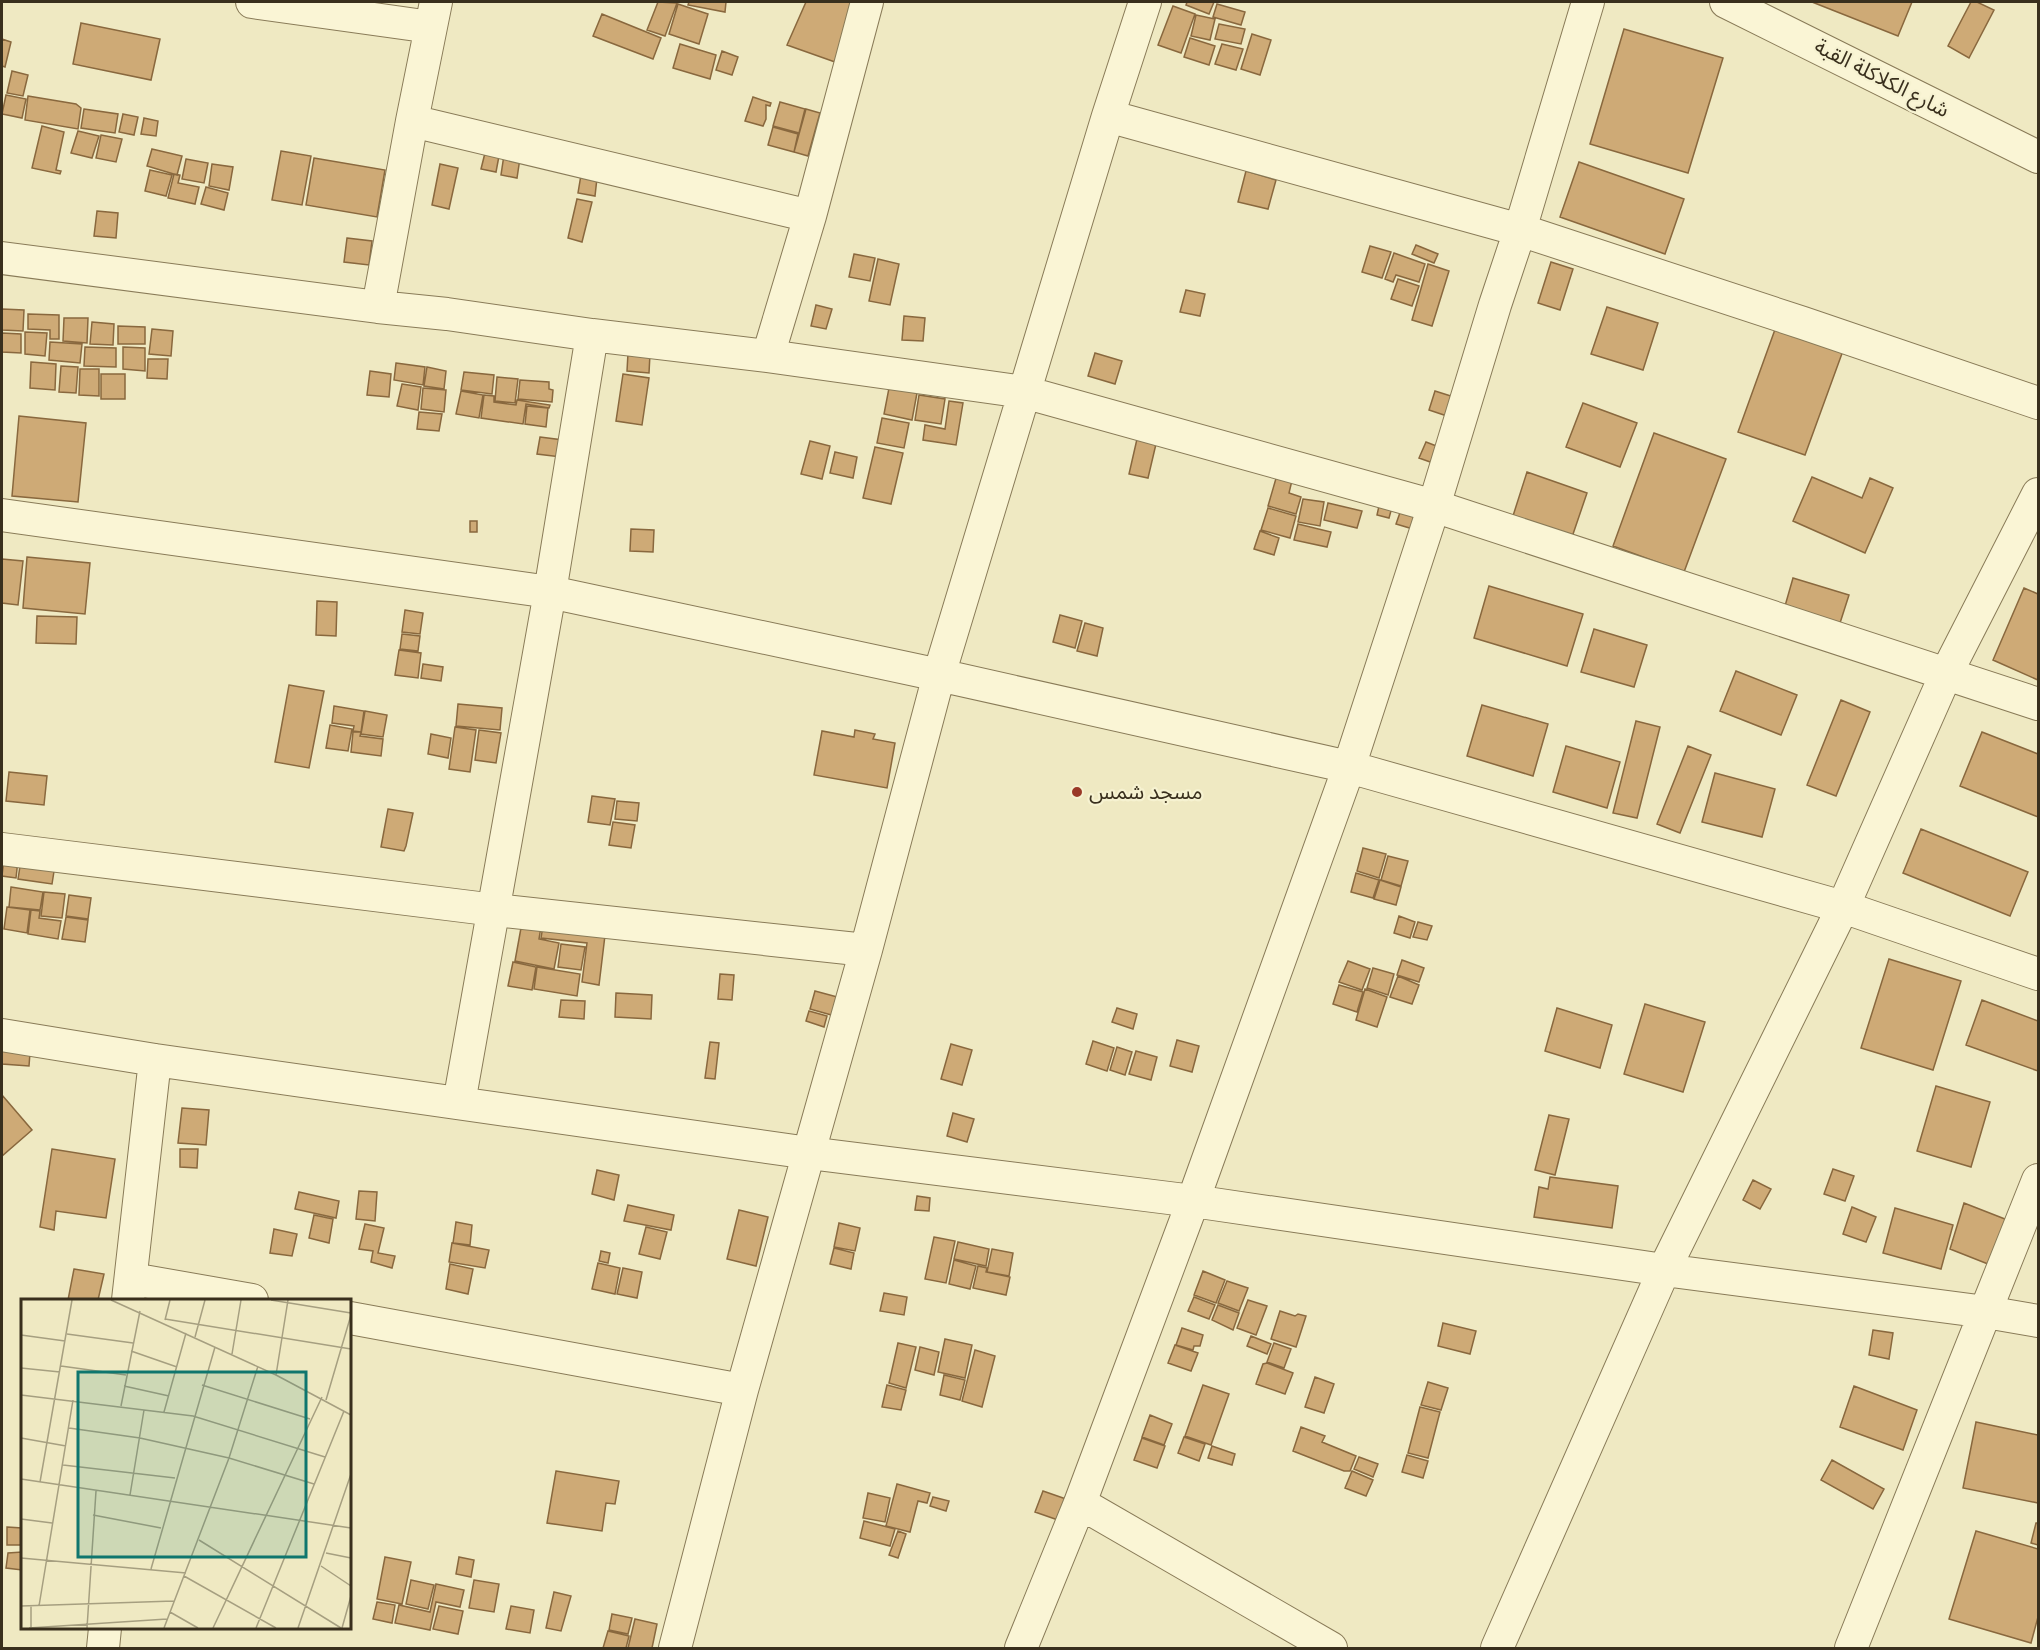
<svg xmlns="http://www.w3.org/2000/svg" width="2040" height="1650" viewBox="0 0 2040 1650" font-family="'IBM Plex Serif','Noto Sans Arabic',serif">
<style>
.building{fill:#ceaa76;stroke:#89683e;stroke-width:1.5}
.lines{fill:none;stroke-linecap:round;stroke-linejoin:round}
.minor-casing{stroke:#897b58;stroke-width:34}
.minor{stroke:#faf5d5;stroke-width:32}
.poi-dot{fill:#9a3927;stroke:#f6f2d1;stroke-width:2}
.labels{text-anchor:middle;stroke-width:4.5;stroke-linejoin:round;paint-order:stroke}
.street-label{font-size:21px;fill:#392f1d;stroke:#f6f2d1}
.poi-label{font-size:21px;fill:#392f1d;stroke:#f6f2d1;text-anchor:start}
.inset-road{fill:none;stroke:#a69f80;stroke-width:1.5}
.view{fill:#0f766e;fill-opacity:0.15;stroke:#0f766e;stroke-width:3}
.inset-edge{fill:none;stroke:#392f1d;stroke-width:3}
</style>
<rect width="100%" height="100%" fill="#efe9c2"/>
<path class="building" d="M658 2 677 3 665 36 647 30Z
M689 2H726L725 12 688 5Z
M806 2H853L835 62 787 45Z
M1187 2H1214L1209 14 1186 5Z
M1812 2H1912L1898 36Z
M1971 2H1977L1994 10 1969 58 1948 46Z
M678 4 708 14 699 44 669 34Z
M1217 4 1245 12 1241 25 1213 17Z
M1173 6 1195 14 1181 53 1158 45Z
M602 14 661 38 653 59 593 36Z
M1196 15 1215 19 1210 40 1191 36Z
M81 23 160 39 151 80 73 64Z
M1219 24 1245 29 1241 44 1215 39Z
M1624 29 1723 58 1688 173 1590 144Z
M1252 34 1271 40 1260 75 1241 69Z
M1190 38 1215 46 1209 65 1184 57Z
M2 39 11 42 5 67 2 66Z
M680 44 716 55 710 79 673 68Z
M1222 44 1243 49 1236 70 1215 64Z
M722 51 738 57 732 75 716 70Z
M12 71 28 75 23 96 7 93Z
M6 95 26 99 22 118 2 114Z
M28 96 76 104 81 108 78 129 25 120Z
M753 97 771 103 770 106 766 105V119L763 126 745 121Z
M780 102 805 109 799 133 773 126Z
M84 109 118 114 115 133 81 128Z
M806 109 820 113 808 156 794 152Z
M123 114 138 117 134 135 119 132Z
M144 118 158 121 156 136 141 134Z
M42 126 64 132 56 170 61 171 60 174 32 168Z
M773 127 798 134 794 152 768 145Z
M78 131 99 136 92 158 71 153Z
M101 135 122 139 116 162 96 158Z
M152 149 182 156 177 175 147 166Z
M281 151 311 156 302 205 272 200Z
M485 153 499 156 496 172 481 169Z
M504 155 520 158 517 178 501 175Z
M314 158 385 170 377 217 306 205Z
M186 159 208 163 204 183 182 179Z
M1579 162 1684 199 1665 254 1560 217Z
M212 164 233 167 229 190 209 186Z
M440 164 458 168 449 209 432 205Z
M150 170 172 175 166 196 145 191Z
M1246 171 1276 180 1268 209 1238 202Z
M174 174 180 175 178 183 199 187 195 204 168 198Z
M581 175 597 178 595 196 578 193Z
M206 187 228 193 224 210 201 204Z
M577 199 592 202 582 242 568 238Z
M97 211 118 213 116 238 94 236Z
M347 238 372 241 369 265 344 262Z
M1416 245 1438 254 1434 263 1412 254Z
M1370 246 1391 252 1382 278 1362 272Z
M1394 253 1425 264 1419 282 1396 275 1393 282 1385 279Z
M854 254 875 258 870 281 849 277Z
M878 259 899 264 890 305 869 301Z
M1551 262 1573 269 1560 310 1538 303Z
M1428 264 1449 271 1432 326 1412 320Z
M1398 279 1419 286 1412 306 1391 299Z
M1186 290 1205 294 1200 316 1180 312Z
M816 305 832 309 826 329 811 326Z
M1607 307 1658 323 1643 370 1591 354Z
M2 309 24 310 23 331 2 330Z
M28 314 59 315V339H50V330L28 329Z
M904 316 925 318 923 341 902 340Z
M64 318H88L87 343 63 341Z
M92 322 114 324 113 345 90 344Z
M1777 324 1844 348 1805 455 1738 432Z
M118 326 145 327V344H118Z
M152 329 173 331 171 356 149 354Z
M25 332 47 333 45 356 25 354Z
M2 333 21 334V353L2 352Z
M50 342 82 344 80 363 49 360Z
M85 347 116 348V367L84 366Z
M123 347 145 348V371L123 369Z
M628 353 650 354 649 373 627 371Z
M1095 353 1122 361 1115 384 1088 376Z
M148 359H168L167 379 147 378Z
M31 362 56 364 55 390 30 388Z
M396 363 425 367 423 385 394 380Z
M61 366 78 367 76 393 59 392Z
M427 367 446 371 444 389 424 386Z
M80 369H99V396L79 395Z
M370 371 391 374 389 397 367 395Z
M464 372 494 375 492 394 461 390Z
M101 374H125V399H101Z
M623 374 649 378 642 425 616 421Z
M497 377 518 379 515 403 495 401Z
M520 380 549 382V389L553 390 552 402 518 399Z
M402 384 421 387 418 410 397 406Z
M423 388 446 390 444 412 421 409Z
M889 388 917 393 912 420 884 414Z
M461 391 483 395 479 418 456 414Z
M1435 391 1454 397 1447 416 1429 410Z
M484 395 494 396V402L516 405 517 400 550 405 549 408 526 404 523 424 481 418Z
M919 395 945 399 941 424 915 420Z
M949 401 963 403 956 445 923 440 925 425 945 429Z
M1583 403 1637 423 1620 467 1566 447Z
M527 406 548 408 546 427 525 424Z
M419 412 442 414 439 431 417 429Z
M19 416 86 423 78 502 12 496Z
M882 418 909 423 904 448 877 443Z
M1654 433 1726 459 1684 572 1613 546Z
M540 437 563 440 561 457 537 454Z
M1137 439 1156 444 1148 478 1129 474Z
M810 441 830 446 822 479 801 474Z
M1426 442 1439 447 1433 463 1419 458Z
M875 447 903 453 891 504 863 498Z
M835 452 857 457 853 478 830 473Z
M1279 468 1294 472 1289 493 1301 497 1296 514 1268 506Z
M1527 472 1587 493 1571 540 1512 519Z
M1812 477 1862 498 1870 478 1893 488 1865 553 1793 521Z
M1381 497 1394 500 1389 518 1377 515Z
M1303 499 1324 502 1320 526 1298 522Z
M1328 503 1362 511 1357 528 1324 520Z
M1403 504 1420 509 1413 529 1396 524Z
M1268 508 1296 516 1290 538 1261 530Z
M470 521H477V532H470Z
M1298 524 1331 532 1327 547 1294 540Z
M631 529 654 530 653 552 630 551Z
M1260 531 1279 538 1274 555 1254 549Z
M27 557 90 563 85 614 23 608Z
M2 559 23 561 18 605 2 603Z
M1793 578 1849 595 1840 623 1785 606Z
M1489 586 1583 614 1567 666 1474 638Z
M2024 588 2038 594V680L1993 660Z
M317 601 337 602 336 636 316 635Z
M405 610 423 613 420 634 402 632Z
M1060 615 1082 621 1075 648 1053 642Z
M37 616 77 617 76 644 36 643Z
M1085 623 1103 628 1097 656 1077 651Z
M1594 629 1647 645 1634 687 1581 672Z
M402 634 420 636 418 651 400 649Z
M399 650 421 653 418 678 395 675Z
M423 664 443 667 441 681 421 678Z
M1736 671 1797 695 1781 735 1720 711Z
M289 685 324 691 309 768 275 762Z
M1841 700 1870 712 1836 796 1807 785Z
M458 704 502 708 500 730 456 726Z
M1482 705 1548 724 1533 776 1467 756Z
M334 706 364 711 361 732 353 731 354 726 332 723Z
M365 711 387 715 383 737 361 734Z
M1636 721 1660 727 1637 818 1613 813Z
M330 725 352 729 348 751 326 748Z
M455 727 476 730 470 772 449 769Z
M479 730 501 733 496 763 475 760Z
M855 730 875 734 873 739 895 743 887 788 814 775 822 731 854 737Z
M353 732H361L360 736 383 739 381 756 351 752Z
M1982 732 2038 754V817L1960 786Z
M431 734 451 738 448 758 428 754Z
M1566 746 1620 762 1607 808 1553 792Z
M1688 746 1711 755 1680 833 1657 824Z
M9 772 47 776 44 805 6 801Z
M1715 773 1775 789 1762 837 1702 822Z
M592 796 615 799 610 825 588 822Z
M617 801 639 803 637 821 615 819Z
M388 809 413 813 406 846 404 851 381 847Z
M613 822 635 825 631 848 609 845Z
M1921 829 2028 872 2010 916 1903 873Z
M1363 848 1386 854 1379 878 1357 871Z
M1388 856 1408 861 1401 886 1381 880Z
M4 858 18 860 16 878 2 876Z
M21 860 55 865 52 884 18 879Z
M1356 873 1379 880 1373 898 1351 892Z
M1380 880 1401 887 1396 905 1374 899Z
M11 887 43 892 40 910 9 907Z
M44 892 65 894 62 918 41 916Z
M69 895 91 898 88 919 66 916Z
M7 907 30 910 27 933 4 929Z
M31 910 40 911 39 918 61 921 58 939 28 934Z
M1399 916 1415 922 1410 938 1394 933Z
M66 917 88 920 85 942 62 939Z
M523 917 542 921 539 939 559 943 554 969 515 961Z
M544 920 606 927 599 985 582 982 587 943 541 938Z
M1418 922 1432 926 1427 940 1413 937Z
M561 944 585 947 581 970 558 967Z
M1889 959 1961 981 1933 1070 1861 1048Z
M1402 960 1424 968 1419 982 1397 975Z
M1348 961 1370 969 1362 990 1339 982Z
M513 962 536 967 532 990 508 986Z
M537 967 580 974 577 996 534 989Z
M1373 968 1394 974 1388 995 1367 988Z
M720 974 734 975 732 1000 718 999Z
M1398 976 1419 985 1412 1004 1390 997Z
M1339 985 1363 992 1357 1012 1333 1004Z
M1365 989 1387 997 1377 1027 1356 1020Z
M815 991 841 998 835 1016 810 1009Z
M616 993 652 995 651 1019 615 1017Z
M561 1000 585 1001 584 1019 559 1017Z
M1982 1000 2038 1021V1071L1966 1045Z
M1645 1004 1705 1022 1683 1092 1624 1074Z
M1117 1008 1137 1014 1133 1029 1112 1022Z
M1557 1008 1612 1025 1600 1068 1545 1051Z
M809 1011 827 1016 824 1027 806 1021Z
M2 1038 31 1040 29 1066 2 1064Z
M1177 1040 1199 1046 1192 1072 1170 1066Z
M1093 1041 1114 1048 1107 1071 1086 1064Z
M710 1042 719 1043 715 1079 705 1078Z
M951 1044 972 1050 962 1085 941 1079Z
M1117 1047 1132 1052 1125 1075 1110 1070Z
M1136 1051 1157 1057 1151 1080 1129 1074Z
M1936 1086 1990 1102 1971 1167 1917 1151Z
M2 1095 32 1130 2 1156Z
M182 1108 209 1110 206 1145 178 1143Z
M953 1113 974 1119 967 1142 947 1136Z
M1549 1115 1569 1119 1555 1175 1535 1170Z
M52 1149 115 1159 106 1218 56 1211 54 1230 40 1227Z
M180 1149H198L197 1168 180 1167Z
M1833 1169 1854 1176 1845 1201 1824 1194Z
M597 1170 619 1175 614 1200 592 1194Z
M1550 1177 1618 1186 1612 1228 1534 1217 1539 1187 1548 1189Z
M1753 1180 1771 1189 1760 1209 1743 1200Z
M359 1191 377 1192 375 1221 356 1219Z
M299 1192 339 1201 336 1218 295 1209Z
M917 1196 930 1198 929 1211 915 1210Z
M1964 1203 2010 1221 1993 1266 1950 1249Z
M628 1205 674 1215 671 1230 624 1221Z
M1852 1207 1876 1217 1866 1242 1843 1234Z
M1895 1208 1953 1225 1941 1269 1883 1253Z
M739 1210 768 1217 756 1266 727 1259Z
M314 1215 333 1219 329 1243 309 1238Z
M456 1222 472 1225 470 1245 453 1243Z
M839 1223 860 1228 855 1251 834 1247Z
M365 1224 384 1228 378 1253 395 1256 392 1268 371 1262 373 1251 359 1249Z
M646 1227 667 1232 660 1259 639 1254Z
M274 1229 297 1234 292 1256 270 1253Z
M934 1237 955 1241 946 1283 925 1279Z
M958 1242 989 1249 986 1266 954 1259Z
M452 1243 489 1250 485 1268 449 1262Z
M834 1248 854 1253 851 1269 830 1264Z
M992 1249 1013 1253 1009 1276 987 1272Z
M601 1251 610 1253 608 1263 599 1261Z
M954 1260 976 1266 970 1289 949 1284Z
M598 1263 620 1268 615 1294 592 1289Z
M450 1264 473 1269 468 1294 446 1289Z
M978 1266 987 1268 986 1272 1010 1277 1006 1295 973 1288Z
M623 1268 642 1272 637 1298 617 1294Z
M74 1269 104 1274 98 1300H68Z
M1203 1271 1225 1280 1216 1303 1194 1295Z
M1227 1281 1248 1288 1239 1311 1218 1303Z
M884 1293 907 1297 904 1315 880 1311Z
M1194 1297 1215 1305 1209 1319 1188 1311Z
M1248 1300 1267 1306 1256 1335 1237 1328Z
M1218 1305 1239 1313 1233 1330 1212 1320Z
M1280 1311 1295 1316 1298 1314 1306 1316 1296 1347 1271 1339Z
M1443 1323 1476 1331 1470 1354 1438 1346Z
M1182 1328 1203 1335 1200 1346H1194L1193 1350 1176 1345Z
M1873 1330 1893 1333 1889 1359 1869 1355Z
M1251 1336 1271 1344 1267 1354 1247 1346Z
M945 1339 972 1345 965 1378 938 1372Z
M898 1343 916 1347 906 1388 889 1383Z
M1274 1343 1291 1349 1284 1368 1267 1362Z
M1175 1345 1198 1353 1191 1371 1168 1363Z
M920 1347 939 1352 934 1375 915 1370Z
M975 1350 995 1356 982 1407 962 1401Z
M1267 1363 1293 1373 1285 1394 1256 1384 1263 1364Z
M944 1375 965 1380 960 1400 940 1395Z
M1315 1377 1334 1384 1324 1413 1305 1407Z
M1428 1382 1448 1388 1441 1410 1421 1405Z
M887 1385 906 1390 901 1410 882 1407Z
M1203 1385 1229 1394 1211 1445 1185 1436Z
M1854 1386 1917 1410 1903 1450 1840 1427Z
M1420 1407 1440 1412 1428 1458 1408 1453Z
M1150 1415 1172 1424 1164 1445 1142 1437Z
M1976 1422 2038 1435V1503L1963 1488Z
M1301 1427 1325 1436 1322 1442 1356 1456 1350 1471H1344L1293 1451Z
M1184 1437 1205 1444 1199 1461 1178 1453Z
M1142 1438 1165 1446 1157 1468 1134 1460Z
M1212 1446 1235 1454 1232 1465 1208 1458Z
M1407 1455 1428 1461 1423 1478 1402 1472Z
M1359 1457 1378 1464 1373 1477 1354 1469Z
M1832 1460 1884 1489 1873 1509 1821 1480Z
M556 1471 619 1481 615 1504 606 1503 602 1531 547 1523Z
M1352 1471 1373 1480 1366 1496 1345 1488Z
M897 1484 930 1493 927 1503 918 1501 910 1532 886 1526Z
M1043 1491 1066 1499 1058 1520 1035 1512Z
M868 1493 890 1498 885 1522 863 1518Z
M933 1497 949 1501 946 1511 930 1506Z
M864 1521 895 1529 890 1546 860 1538Z
M2036 1523H2038V1545L2031 1543Z
M7 1527 22 1528V1545H7Z
M898 1531 906 1534 898 1558 889 1555Z
M1976 1531 2038 1549V1617L2031 1643 1949 1619Z
M22 1552V1570L6 1568 8 1553Z
M385 1557 411 1562 402 1604 377 1599Z
M459 1557 474 1560 471 1577 456 1574Z
M411 1580 434 1585 428 1609 406 1604Z
M474 1580 499 1584 494 1612 469 1608Z
M436 1584 464 1590 460 1607 436 1602 430 1630 395 1623 399 1605 430 1612Z
M554 1592 571 1596 561 1631 546 1628Z
M377 1602 395 1605 392 1623 373 1619Z
M439 1606 463 1611 458 1634 433 1629Z
M511 1606 534 1610 530 1633 506 1629Z
M612 1614 632 1618 628 1634 609 1630Z
M635 1619 657 1624 652 1648H628Z
M608 1631 629 1636 626 1648H603Z"/>
<g class="lines">
<defs>
<path id="minor" d="M252 2 431 27
M1726 2 2038 157
M1108 116 1520 230 1803 323 2038 403
M412 121 810 216
M2 258 378 307 447 314 592 335 768 356 1024 392 1434 506 2038 704
M378 307 412 121 436 2
M768 356 810 216 867 2
M2 515 550 592 939 675 1349 767 1843 907 2038 974
M2 849 495 910 866 950
M2 1035 155 1060 809 1153 1193 1201 1664 1270 1986 1312 2038 1321
M459 1103 550 592 592 335
M132 1279 252 1300
M128 1300 155 1060
M350 1318 742 1390
M1080 1503 1331 1648
M103 1648 105 1628
M675 1648 742 1390 866 950 939 675 1108 116 1145 2
M1021 1648 1080 1503 1193 1201 1349 767 1434 506 1495 305 1520 230 1588 2
M1497 1648 1664 1270 1843 907 1946 674 2038 494
M1851 1648 2038 1180"/>
</defs>
<use href="#minor" class="minor-casing"/>
<use href="#minor" class="minor"/>
</g>
<circle class="poi-dot" cx="1077" cy="792" r="6"/>
<g class="labels">
<g class="street-label">
<text transform="translate(1882 78) rotate(27)" y="7">شارع الكلاكلة القبة</text>
</g>
<g class="poi-label">
<text x="1089" y="799">مسجد شمس</text>
</g>
</g>
<g transform="translate(21 1299)">
<rect width="330" height="330" fill="#efe9c2"/>
<path class="inset-road" d="M90 1 255 76 330 116M250 1 330 14M144 20 330 50M144 21 149 1M46 35 112 44M0 36 44 42M174 38 184 1M110 52 156 68M211 55 220 1M40 67 105 76M0 69 39 73M255 76 267 1M181 86 289 120M103 87 148 97M0 96 172 117 304 158M305 101 330 16M100 107 119 12M143 113 165 34M48 129 119 139 208 159 293 185M0 139 45 147M42 166 154 179M0 180 330 229M19 183 51 1M109 196 123 111M72 216 140 229M0 220 31 224M178 241 320 329M305 254 330 259M0 259 165 274M300 267 330 287M130 270 194 48M163 277 255 329M0 307 153 302M18 307 52 101M149 313 177 329M8 329 146 320M10 329V307M66 329 75 192M143 329 208 159 237 67M192 329 301 98M235 329 323 112M277 329 330 175M321 329 330 297"/>
<path class="view" d="M57 73H285V258H57Z"/>
<rect width="330" height="330" class="inset-edge"/>
</g>
<rect width="2040" height="1650" fill="none" stroke="#392f1d" stroke-width="6"/>
</svg>
